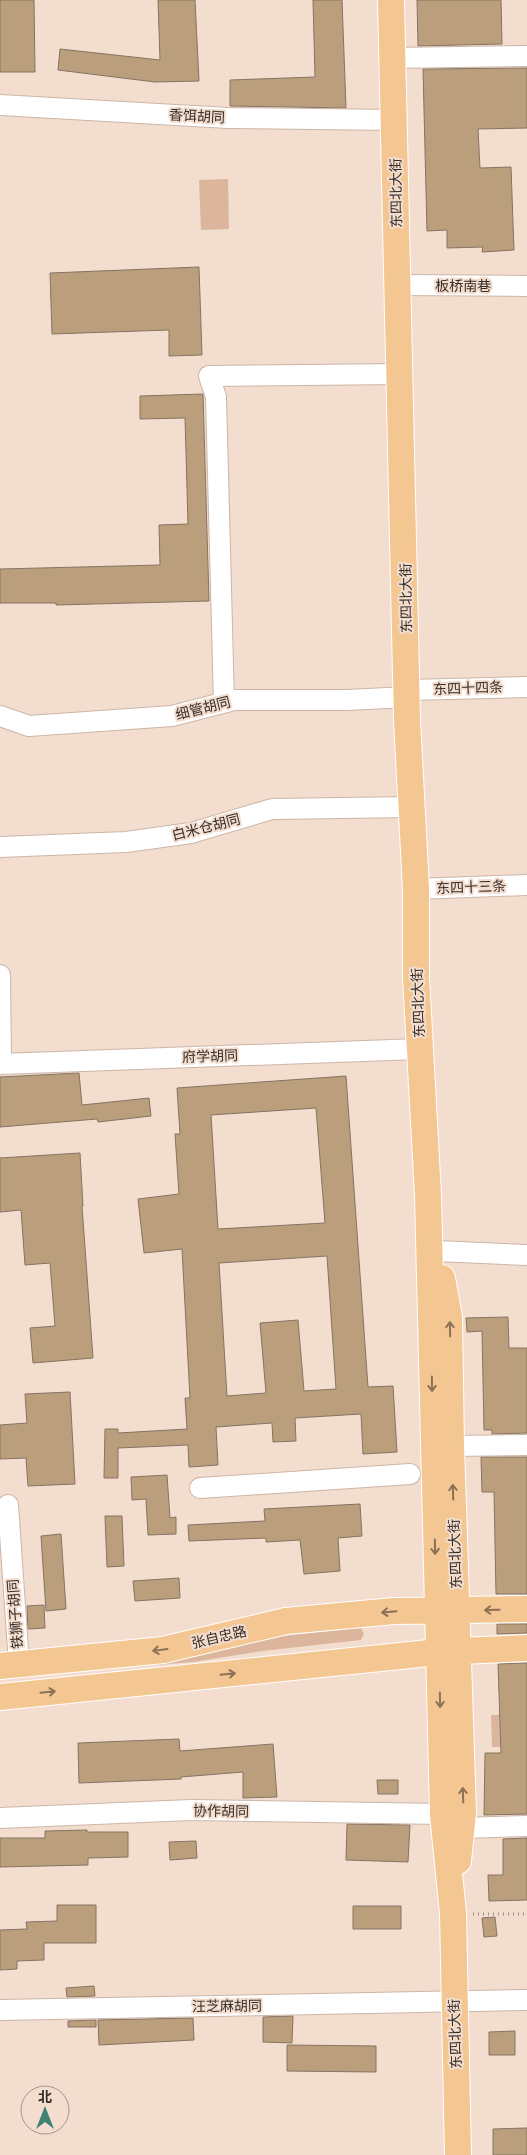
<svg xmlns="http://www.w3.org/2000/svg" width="527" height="2155" viewBox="0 0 527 2155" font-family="Bitter,'Noto Sans SC',serif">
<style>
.green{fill:#dcb69c}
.building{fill:#bb9e7c;stroke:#847463;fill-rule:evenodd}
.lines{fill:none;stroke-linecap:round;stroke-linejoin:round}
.minor-casing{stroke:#ccb6a7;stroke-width:22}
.major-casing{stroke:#fff;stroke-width:28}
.path{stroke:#9f8f84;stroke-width:3;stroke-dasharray:1 4;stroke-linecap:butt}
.minor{stroke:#fff;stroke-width:20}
.major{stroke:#f4c691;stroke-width:26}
.oneway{stroke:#8b7157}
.labels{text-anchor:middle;stroke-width:4;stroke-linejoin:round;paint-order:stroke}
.street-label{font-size:14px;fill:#352c27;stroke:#f3ddce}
</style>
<rect width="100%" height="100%" fill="#f3ddce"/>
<path class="green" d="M228 179 229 229 201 230 199 180Z
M361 1628 364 1634 361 1640 262 1651 193 1662 56 1673 272 1637Z
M527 1714V1747H492L491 1715Z"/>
<path class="building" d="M0 0H34L35 72H0Z
M158 0H195L199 81 155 82 58 70 60 49 160 60Z
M313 0H342L346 108 230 106V80L315 77Z
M417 0H501L502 44 418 46Z
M527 68V128L478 129 480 168 511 167 514 250 482 252 483 247 447 248V230L427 231 423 69Z
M199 267 202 355 169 356V330L52 334 50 273Z
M203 394 209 601 56 605V603H0V569L160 565 159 525 188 524 185 418 140 419V396Z
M79 1073 82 1105 149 1098 151 1116 98 1122 97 1119 0 1127V1077Z
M346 1076 368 1387 393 1386 397 1452 363 1454 361 1414 295 1418 296 1441 273 1442 272 1423 216 1427 218 1465 189 1467 188 1445 118 1448V1478H104L105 1429H118V1433L187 1429 185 1398H190L182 1249 144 1253 138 1199 179 1194 175 1134H180L177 1088ZM316 1108 325 1223 218 1229 211 1115ZM327 1256 336 1389 304 1391 298 1320 260 1323 266 1393 227 1396 219 1263Z
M80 1153 83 1206H82L93 1358 33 1363 30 1328 55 1326 50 1263 25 1265 21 1210 0 1212V1158Z
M508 1317 509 1348H527V1433L492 1434V1430H484L482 1331 467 1332 466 1318Z
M70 1392 75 1484 28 1486 26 1458 0 1459V1425L27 1423 25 1394Z
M481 1457H527V1594H496L494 1492H482Z
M167 1475 170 1518 176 1517V1534L148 1535 146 1499 132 1500 131 1477Z
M360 1504 362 1536 338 1538 340 1571 304 1574 300 1540 266 1542V1538L189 1541 188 1525 265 1521 264 1509Z
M105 1516H122L124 1566 107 1567Z
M61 1534 66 1609 46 1611 41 1536Z
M179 1578 180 1598 135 1601 133 1581Z
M44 1605 45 1628 28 1629 27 1606Z
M497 1624H527V1633L497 1634Z
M527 1663V1814L484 1815 485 1753H501L498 1664Z
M179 1739 180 1751 273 1744 277 1797 243 1798V1772L181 1777V1779L79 1783 78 1743Z
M377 1780H398V1794H378Z
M347 1824 410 1825 408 1862 346 1860Z
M87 1830V1832H128V1857L88 1858V1865L0 1867V1838H45V1831Z
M527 1838V1900L489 1901 488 1875H503V1839Z
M196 1841 197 1858 170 1860 169 1842Z
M57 1905H96V1943H44V1960L17 1961V1969L0 1970V1930L27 1929 26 1922 57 1921Z
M353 1906H401V1929H353Z
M495 1917 497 1936 484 1937 482 1918Z
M94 1986 95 1996 67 1997 66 1988Z
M293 2016 292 2043 263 2042V2017Z
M193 2018 194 2040 99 2045 98 2020Z
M96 2020V2027H68V2021Z
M515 2031V2055H489V2032Z
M287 2045 376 2046V2072L287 2071Z
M527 2128V2155H493V2129Z"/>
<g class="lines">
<defs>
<path id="minor" d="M392 58 527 56
M0 105 228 118 394 120
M398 285 527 286
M408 690 527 687
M224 703 216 397 209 376 400 374
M0 716 29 726 172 716 234 700H347L408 697
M0 847 126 842 191 833 272 809 412 807
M416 889 527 885
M0 975 1 1064
M0 1064 419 1049
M436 1251 527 1255
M451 1446 527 1445
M200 1488 410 1474
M8 1505 19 1664
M0 1818 191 1810 443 1814
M462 1828 527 1826
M0 2010 527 2000"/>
<path id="major" d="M391 0 407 720 416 889V977L428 1195 443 1814 453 1913 458 2155
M442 1278 449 1317 451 1446 463 1813 458 1861
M0 1666 163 1650 286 1621 394 1611 527 1609
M0 1697 439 1652 527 1648"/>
</defs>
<use href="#minor" class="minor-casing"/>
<use href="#major" class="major-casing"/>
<path class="path" d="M473 1914H527"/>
<use href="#minor" class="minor"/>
<use href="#major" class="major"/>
</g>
<defs><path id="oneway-shaft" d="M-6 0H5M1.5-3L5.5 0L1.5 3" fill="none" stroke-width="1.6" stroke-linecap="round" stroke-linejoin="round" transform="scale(1.25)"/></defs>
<g class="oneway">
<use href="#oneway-shaft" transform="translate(450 1329) rotate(-91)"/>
<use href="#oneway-shaft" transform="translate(432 1384) rotate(89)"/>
<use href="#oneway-shaft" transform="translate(453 1492) rotate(-92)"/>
<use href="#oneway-shaft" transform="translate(435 1547) rotate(89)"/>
<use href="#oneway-shaft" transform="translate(492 1610) rotate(179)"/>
<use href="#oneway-shaft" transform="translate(389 1612) rotate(175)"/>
<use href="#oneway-shaft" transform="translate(160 1650) rotate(172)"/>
<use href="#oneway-shaft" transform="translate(228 1674) rotate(-6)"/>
<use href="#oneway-shaft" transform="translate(48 1692) rotate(-6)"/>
<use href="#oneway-shaft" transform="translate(440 1700) rotate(89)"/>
<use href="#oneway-shaft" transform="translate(463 1795) rotate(-92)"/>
</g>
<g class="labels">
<g class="street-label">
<text transform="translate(197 116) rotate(3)" y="5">香饵胡同</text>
<text transform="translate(396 193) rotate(-91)" y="5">东四北大街</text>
<text x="463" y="291">板桥南巷</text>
<text transform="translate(406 598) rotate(-91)" y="5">东四北大街</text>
<text transform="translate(468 688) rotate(-2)" y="5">东四十四条</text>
<text transform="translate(203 708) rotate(-14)" y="5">细管胡同</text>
<text transform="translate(206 827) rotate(-14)" y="5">白米仓胡同</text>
<text transform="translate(471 887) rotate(-2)" y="5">东四十三条</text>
<text transform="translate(418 1003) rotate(-92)" y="5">东四北大街</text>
<text transform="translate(210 1056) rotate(-2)" y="5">府学胡同</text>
<text transform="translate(455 1554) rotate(-92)" y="5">东四北大街</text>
<text transform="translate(15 1614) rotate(-94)" y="5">铁狮子胡同</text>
<text transform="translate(219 1637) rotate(-13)" y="5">张自忠路</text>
<text transform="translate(221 1811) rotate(1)" y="5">协作胡同</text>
<text transform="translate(227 2006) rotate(-1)" y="5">汪芝麻胡同</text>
<text transform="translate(455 2034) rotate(-92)" y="5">东四北大街</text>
</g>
</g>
<g transform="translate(45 2110)"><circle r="24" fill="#f3ddce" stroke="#a7968b"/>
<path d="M0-4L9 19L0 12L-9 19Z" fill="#3f8273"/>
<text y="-8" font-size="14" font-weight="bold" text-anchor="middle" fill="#352c27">北</text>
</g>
</svg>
